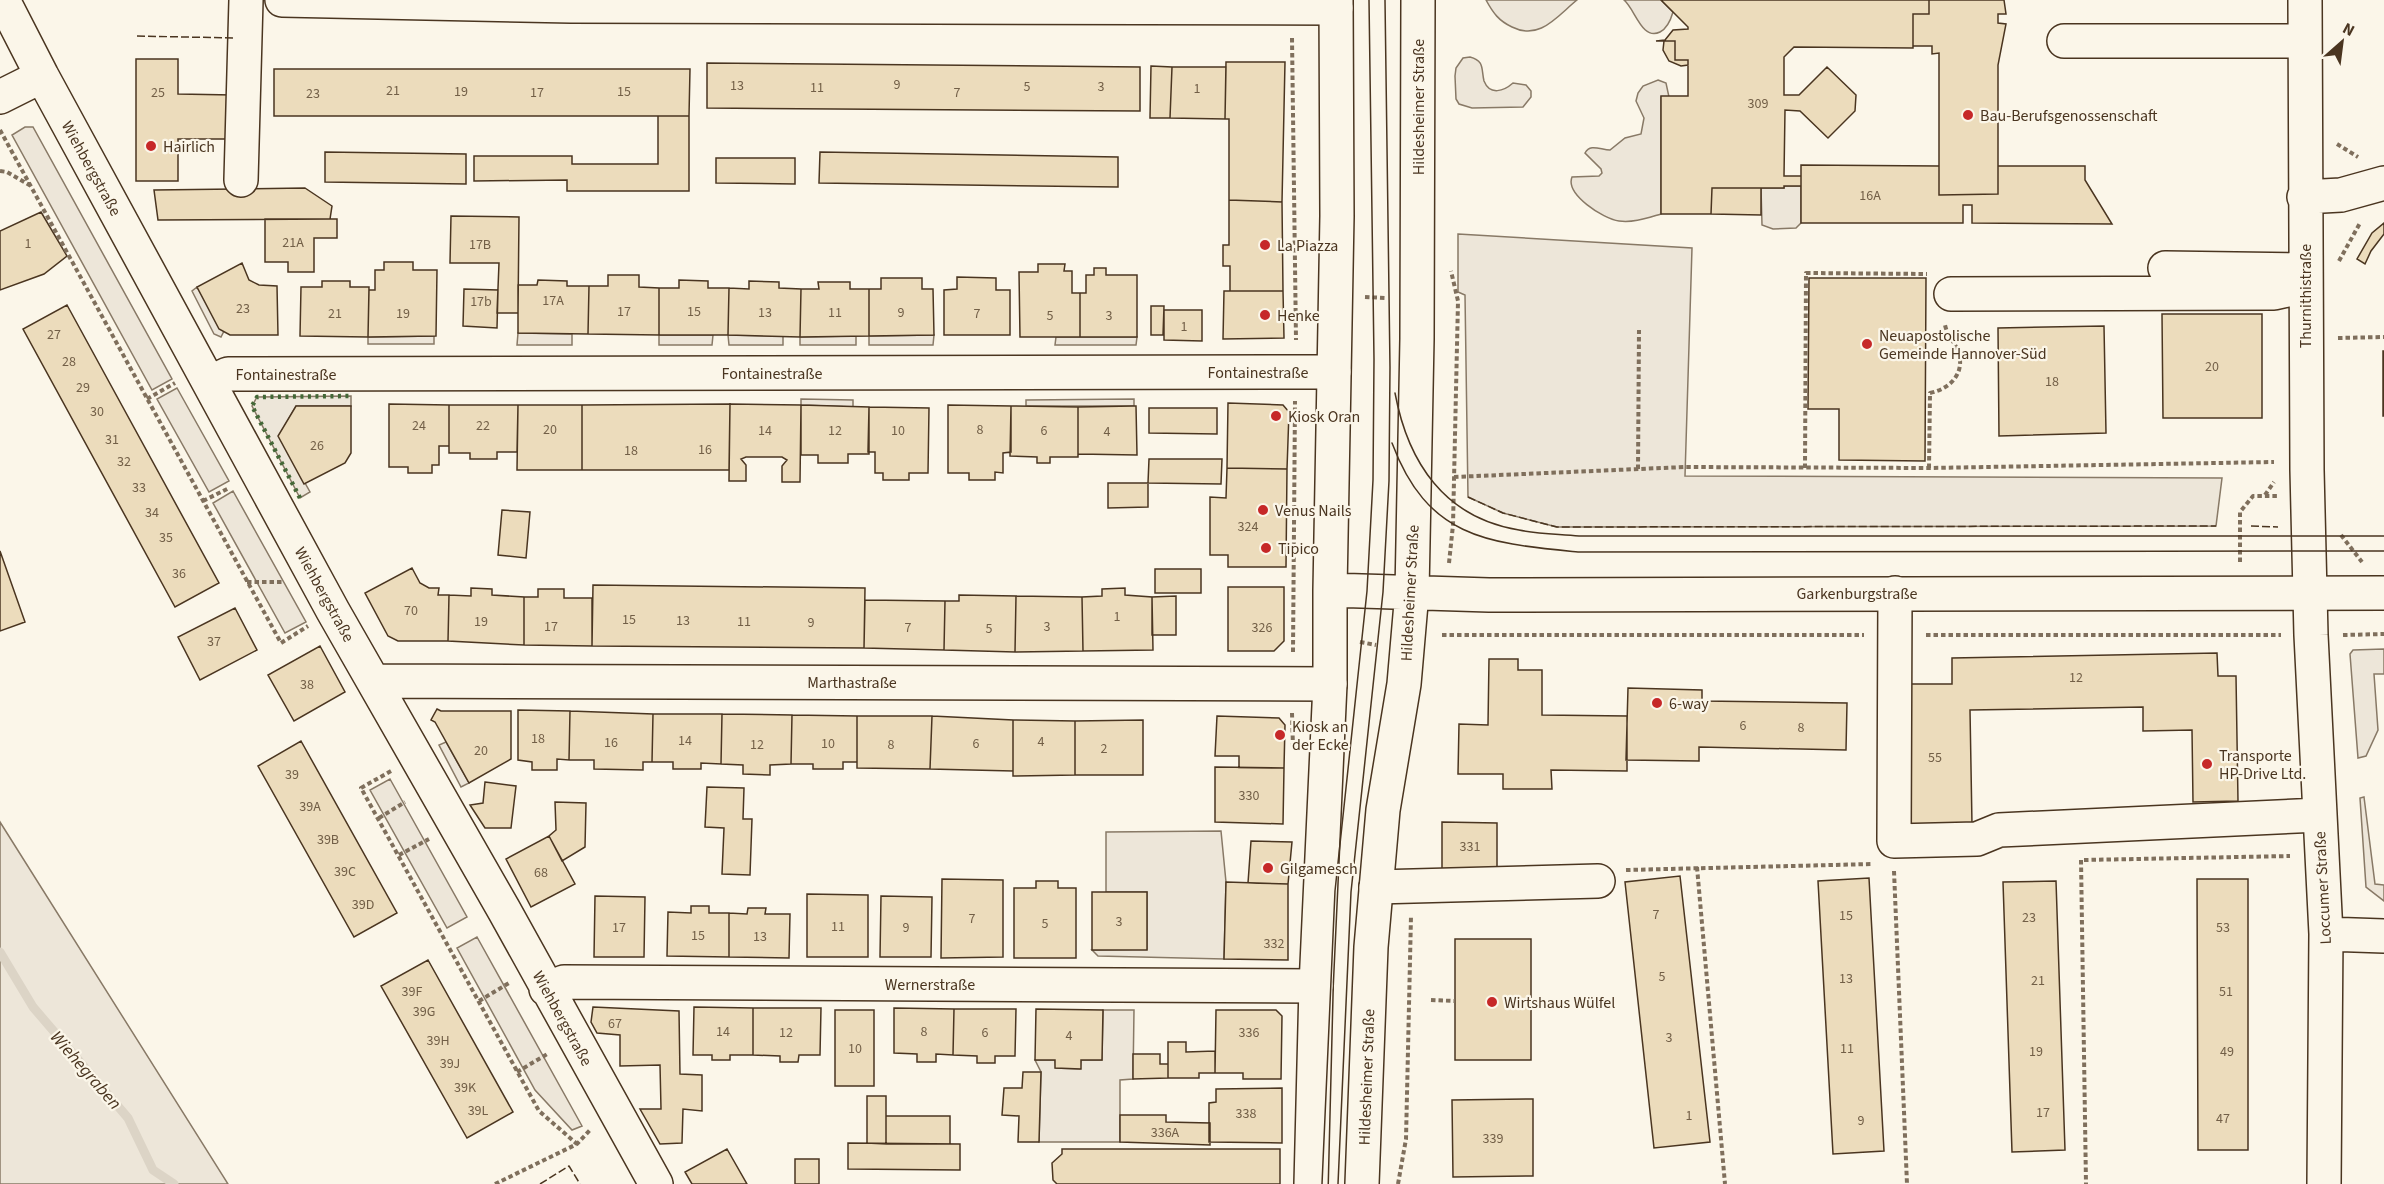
<svg xmlns="http://www.w3.org/2000/svg" width="2384" height="1184" viewBox="0 0 2384 1184" font-family="'Source Sans 3',sans-serif">
<style>
.green{fill:#ede6d9;stroke:#887966;stroke-width:1.5}
.lines{fill:none;stroke-linecap:round;stroke-linejoin:round}
.stream{stroke:#dcd4c6;stroke-width:9}
.building{fill:#ecdcbc;stroke:#4a3520;stroke-width:1.5}
.minor-casing{stroke:#4a3520;stroke-width:36}
.major-casing{stroke:#4a3520;stroke-width:36}
.path{stroke:#7f6f5c;stroke-width:4;stroke-dasharray:4.5 3;stroke-linecap:butt}
.minor{stroke:#fbf6e9;stroke-width:33}
.major{stroke:#fbf6e9;stroke-width:33}
.tram{stroke:#4a3520;stroke-width:1.5}
.hedge{stroke:#436837;stroke-width:4.5;stroke-dasharray:3 4.5;stroke-linecap:butt}
.fence{stroke:#4a3520;stroke-width:1.5;stroke-dasharray:8 3;stroke-linecap:butt}
.poi-dot{fill:#c62828;stroke:#fbf6e9;stroke-width:2}
.labels{text-anchor:middle;stroke-width:4.5;stroke-linejoin:round;paint-order:stroke}
.number-label{font-size:14px;fill:#725f47}
.street-label{font-size:16px;fill:#4a3520;stroke:#fbf6e9}
.poi-label{font-size:16px;fill:#4a3520;stroke:#fbf6e9;text-anchor:start}
.water-label{font-size:18px;font-style:italic;fill:#4a3520;stroke:#fbf6e9}
</style>
<rect width="100%" height="100%" fill="#fbf6e9"/>
<path class="green" d="M1486 0H1577C1557 16 1540 41 1512 27 1499 21 1493 13 1486 0Z
M1624 0H1661L1673 12C1671 19 1668 28 1660 32 1642 41 1635 9 1624 0Z
M1470 57C1485 61 1481 69 1484 81 1490 96 1504 91 1513 83L1526 85 1531 91V97L1523 107 1472 108 1459 104 1456 99 1455 76 1456 68 1463 58Z
M1658 80 1666 83 1669 97H1661V214C1647 218 1633 223 1619 221 1603 219 1565 194 1572 177L1599 176 1602 173 1601 169 1585 153C1590 143 1601 150 1610 150L1625 138 1641 134 1644 118 1636 101 1638 93 1643 86Z
M25 127H33L172 379 152 390 12 135Z
M1784 186H1801V223L1796 228 1773 229 1762 225 1761 188H1784Z
M1458 234 1692 248 1685 476 2222 478 2216 526 1557 527 1503 513 1468 497 1465 295 1458 292Z
M197 287 224 331 221 337 214 334 192 291Z
M518 333 572 334V345H517Z
M659 335H713L712 345H659Z
M728 335 783 336V345H729Z
M934 335 933 345H869V336Z
M434 336V344H368V337Z
M856 336V345H800V337Z
M1056 337H1137L1136 345H1055Z
M177 388 229 481 209 492 157 399Z
M351 396V406H296L279 436 310 492 300 498 252 406 257 397Z
M801 399 853 400V407L801 405Z
M1134 399V406H1026V400Z
M233 491 306 622 285 633 213 503Z
M2384 649V674H2374L2378 730 2366 756 2358 758 2350 654 2353 650Z
M446 742 469 783 461 787 439 745Z
M390 779 467 917 447 928 370 790Z
M2364 797 2375 884 2384 885V901L2366 887 2360 798Z
M0 822 228 1184H0Z
M1221 831 1226 882 1224 959 1098 956 1092 950 1147 949V892H1106V832Z
M477 937 582 1126 572 1130 535 1090 457 948Z
M1103 1010H1134L1133 1079 1120 1080V1142H1039L1041 1072 1035 1060H1055L1056 1068 1080 1069 1081 1060H1102Z"/>
<g class="lines">
<path class="stream" d="M0 952 33 1007 128 1118 153 1170 174 1184"/>
</g>
<path class="building" d="M1661 0H1929V14H1913V48L1794 47 1784 57V95H1799L1827 67 1856 95 1855 111 1828 138 1800 111 1785 110 1784 176H1801V186H1784V188H1712L1711 214H1661V96H1688V60H1675V41H1656L1665 40 1673 30 1688 29V27Z
M1929 0H2004L2006 14H1998V23L2006 24 1998 65V194L1939 195V53L1932 54V46H1913V14H1929Z
M1664 41H1675V60H1688V65L1681 66 1669 61 1663 50Z
M136 59H178V94L233 95V139H178V181H136Z
M1226 62H1285L1282 202 1229 200V119H1225Z
M707 63 1140 67V111L707 108Z
M1151 66 1172 67 1170 118H1150Z
M1172 67H1226L1225 119 1170 118Z
M274 69H690L689 116H274Z
M658 116H689V191H567V180L474 181V156H572V164H658Z
M325 152 466 154V184L325 182Z
M820 152 1118 157V187L819 183Z
M716 158H795V184L716 183Z
M1801 165 1939 166V195L1998 194V166H2085V180L2112 224 1972 223V205H1963V223H1801Z
M305 188 332 206 330 219 158 220 154 190Z
M1712 188H1761V215L1711 214Z
M1229 200 1282 202 1283 291H1230V266H1223V245H1229Z
M41 212 67 256 44 274 0 290V231Z
M451 216 519 217 518 313H497L499 263H450Z
M265 219H337V238H314V272H288V262H265Z
M2384 223V234L2371 251 2365 264 2357 259 2372 233Z
M384 262H413V270H437L436 336 368 337 369 290H375V270H384Z
M242 263 249 280 259 285 277 286 278 335H230L219 329 197 287Z
M1038 264H1065L1064 271H1072V293H1080V337H1020L1019 272H1038Z
M1094 268H1106V275H1137V337H1080V293H1086V275H1094Z
M608 275H639V287L659 288V335L588 334 589 286H608Z
M957 277 996 278V290H1010V335H944V290L957 289Z
M881 278H922V289H933L934 335 869 336V289H881Z
M1809 278H1926L1925 461 1839 460V409H1808Z
M538 280 567 281V286H589L588 334 518 333V285H537Z
M679 280 708 281V288H729L728 335H659V288H679Z
M322 281H350V287H369L368 337 300 336 301 287H322Z
M749 281 779 282V288L801 289 800 337 728 335 729 288 749 289Z
M818 282H850V289H869V336L800 337 801 289H819Z
M464 289 498 290 497 328 463 326Z
M1224 291H1283L1284 338 1223 339Z
M67 305 219 583 175 607 23 329Z
M1151 306H1164L1163 335H1151Z
M1164 310H1202V341L1164 340Z
M2162 314H2262V418H2163Z
M2104 326 2106 433 1999 436 1998 328Z
M2383 351H2384V416H2383Z
M1228 403 1283 405 1289 412 1287 469 1227 468Z
M389 404 449 405V446H439V465H432V473H408V467H389Z
M730 404 801 405 800 482H782V466L787 460 782 457H746L741 459 746 465V481H729Z
M730 404 729 470H582V405Z
M449 405H518L517 452H497V459H470V453H449Z
M518 405H582V470H517Z
M801 405 869 407V454H848V463H818V455H801Z
M948 405 1011 406V452L1003 453V473L995 472V480H969V473H948Z
M296 406H351V453L345 463 304 484 278 436Z
M1011 406 1078 407V457H1050V463H1037V457L1010 456Z
M1134 406H1136L1137 455 1078 454V407Z
M869 407 929 408 928 473H909V480H883V473H875V452H868Z
M1149 408H1217V434L1149 433Z
M1149 459H1222L1221 484 1148 483Z
M1227 468 1287 469 1286 567H1228V555H1210V497L1226 498Z
M1108 483H1148V507L1108 508Z
M502 510 530 512 526 558 498 555Z
M0 551 25 622 0 631Z
M412 568 420 583 429 588H439L438 595H449L448 641H398L388 636 365 593Z
M1155 569H1201V593H1155Z
M593 585 865 588 864 648 592 646Z
M1228 587H1284V641L1274 651H1228Z
M471 588 492 589V595L524 597V645L448 641 449 595 471 596Z
M1125 588V595L1152 597 1153 650 1083 651 1082 597 1102 596V589Z
M538 589H564V598H592V646L524 645V597H538Z
M959 595 1016 596 1015 652 944 650 945 601H959Z
M1016 596 1082 597 1083 651 1015 652Z
M1176 596V635H1152V597Z
M865 600 945 601 944 650 864 648Z
M235 608 257 650 200 680 178 637Z
M320 646 345 692 294 721 268 675Z
M2217 653 2218 676H2236L2238 801 2193 802 2192 730 2143 731V707L1970 710 1972 825 1902 826 1900 684H1952V658Z
M1489 659H1518V670H1542V715L1627 716V771L1551 770 1552 789H1503V774H1458L1459 724 1488 725Z
M1628 688 1702 690V701L1847 703 1846 750 1699 747V761L1626 760Z
M437 709 441 711H511V759L469 783 435 722 431 720Z
M518 710 570 711 569 760 557 759V770H532V762L518 760Z
M570 711 653 714 652 762H643V770L594 769V760H569Z
M653 714H722L721 764 701 763V769H673V762H652Z
M722 714 792 715 791 764 770 765V775L743 774V765L721 764Z
M792 715 857 716V762H843V769H813V764H791Z
M857 716H932L930 769 857 768Z
M932 716 1013 720V771L930 769Z
M1217 716 1279 718 1285 725 1284 768H1239V756H1215Z
M1013 720 1075 721V775L1013 776Z
M1143 720V775H1075V721Z
M301 741 397 913 354 937 258 766Z
M1215 767 1284 768 1283 824 1215 822Z
M485 782 516 786 511 828H485L470 805 483 803Z
M707 787 744 788 743 819H752L750 875 722 874 724 828 705 827Z
M555 802 586 803 585 847 562 861 549 836 556 830Z
M1442 822 1497 823V869H1442Z
M549 836 575 884 531 907 506 859Z
M1251 841 1292 842 1288 884 1248 883Z
M1680 876 1710 1142 1654 1148 1625 882Z
M1869 878 1884 1151 1833 1154 1818 881Z
M942 879 1003 880V957L941 958Z
M2197 879H2248V1150H2198Z
M1036 881H1058V888H1076V958H1014V888H1036Z
M2056 881 2065 1150 2012 1152 2003 882Z
M1226 882 1288 884V960L1224 959Z
M1092 892H1147V950H1092Z
M807 894 868 895V957H807Z
M595 896 645 897 644 957H594Z
M881 896 932 897 931 957H880Z
M691 906H709V913H729V957L667 956 668 912 691 913Z
M748 908H766L765 914H790L789 958 729 957V913L747 914Z
M1455 939H1531V1060H1455Z
M428 960 513 1112 467 1138 381 986Z
M593 1007 679 1011 680 1074 702 1075V1111L683 1109 682 1143 660 1144 640 1109H661L660 1065 620 1066V1035L597 1033 591 1022Z
M694 1007 753 1008V1055H730V1060H712V1055H693Z
M753 1008H821L820 1055H799L798 1062H780V1056L753 1055Z
M894 1008 954 1009 953 1055 936 1054V1062H917V1054L894 1053Z
M954 1009H1016L1015 1056H995V1063H977V1056L953 1055Z
M1036 1009 1103 1010 1102 1060H1081V1069L1055 1068V1060H1035Z
M835 1010H874V1086H835Z
M1216 1010H1276L1282 1016 1281 1079H1243V1073H1215Z
M1168 1042H1186V1052L1215 1051V1073H1199V1078H1168Z
M1133 1054H1160V1064H1168V1078L1133 1079Z
M1023 1072H1041L1039 1142H1018L1019 1116 1002 1115 1004 1088H1022Z
M1216 1089 1282 1088V1143L1209 1142V1103L1216 1102Z
M867 1096H886V1144L867 1143Z
M1533 1099V1176L1453 1177 1452 1100Z
M1120 1115H1166V1122L1210 1123V1145L1120 1142Z
M886 1116H950V1144H886Z
M848 1143 960 1144V1170L848 1169Z
M727 1149 747 1184H692L685 1172Z
M1062 1149H1280V1184H1057L1053 1180 1052 1163 1062 1154Z
M795 1159H819V1184H795Z"/>
<g class="lines">
<defs>
<path id="minor" d="M3 0 42 76 333 611 504 910 656 1184
M282 0 571 6 1336 8
M2305 0 2307 470 2311 635 2326 934 2324 1184
M2064 41H2305
M0 97 42 76
M241 180 246 0
M2304 197 2341 195 2384 183
M2165 268 2304 270
M1951 294 2274 293 2304 286
M211 382 228 374 1334 372
M1895 593 1894 841 1977 839 1999 830 2319 815
M374 681 1330 684
M1376 887 1598 881
M2326 934 2384 936
M546 989 564 982 1316 986"/>
<path id="major" d="M1330 590 1489 595 2384 593
M1311 1184 1316 986 1330 684V590L1337 216 1336 0
M1362 1184 1371 947 1383 810 1404 684 1412 592 1417 339 1418 0"/>
</defs>
<use href="#minor" class="minor-casing"/>
<use href="#major" class="major-casing"/>
<path class="path" d="M1292 38 1296 340
M0 130 281 643 308 626
M2337 144 2358 157
M0 171 7 172 31 186
M2339 261 2360 223
M1365 297 1385 298
M2338 338 2384 337
M147 399 175 383
M1805 468 1806 273 1927 274
M1929 468 1930 393C1950 389 1966 373 1958 351 1954 341 1947 335 1945 325
M1638 469 1639 330
M1454 477 1685 467 1929 468 2274 462
M2265 495 2274 482
M203 501 229 488
M2341 535 2362 562
M2240 562V512L2253 496H2277
M1449 563 1453 525 1458 301 1451 271
M247 582H282
M1442 635H1864
M1926 635H2281
M2343 635 2384 634
M1360 642 1376 645
M1293 652 1295 401
M1292 713 1293 748
M391 771 361 788 539 1111 577 1144
M379 818 405 802
M399 855 429 839
M2081 860 2086 1184
M2084 860 2290 856
M1697 867 1725 1184
M1626 870 1873 864
M1894 871 1907 1184
M1431 1000 1455 1001
M479 1001 509 983
M517 1072 549 1053
M495 1184 577 1144 590 1130
M1398 1184 1406 1139 1411 916"/>
<use href="#minor" class="minor"/>
<use href="#major" class="major"/>
<path class="tram" d="M1395 393C1408 463 1445 518 1519 530 1539 534 1559 534 1579 536H2384
M1392 443C1428 539 1488 543 1578 552L2384 551
M1322 1184 1335 891 1367 591 1373 480 1374 359 1369 0
M1338 1184 1351 892 1383 592 1389 481 1390 367 1385 0"/>
<path class="hedge" d="M300 498 252 406 257 397 351 396"/>
<path class="fence" d="M137 36 233 38
M1468 497 1503 513 1557 527 2216 526
M2251 526 2278 527
M540 1184 569 1166 580 1184"/>
</g>
<g class="poi-dot">
<circle cx="1968" cy="115" r="6"/>
<circle cx="151" cy="146" r="6"/>
<circle cx="1265" cy="245" r="6"/>
<circle cx="1265" cy="315" r="6"/>
<circle cx="1867" cy="344" r="6"/>
<circle cx="1276" cy="416" r="6"/>
<circle cx="1263" cy="510" r="6"/>
<circle cx="1266" cy="548" r="6"/>
<circle cx="1657" cy="703" r="6"/>
<circle cx="1280" cy="735" r="6"/>
<circle cx="2207" cy="764" r="6"/>
<circle cx="1268" cy="868" r="6"/>
<circle cx="1492" cy="1002" r="6"/>
</g>
<g class="labels">
<g class="number-label">
<text x="897" y="89">9</text>
<text x="737" y="90">13</text>
<text x="1027" y="91">5</text>
<text x="1101" y="91">3</text>
<text x="817" y="92">11</text>
<text x="1197" y="93">1</text>
<text x="393" y="95">21</text>
<text x="461" y="96">19</text>
<text x="624" y="96">15</text>
<text x="158" y="97">25</text>
<text x="537" y="97">17</text>
<text x="957" y="97">7</text>
<text x="313" y="98">23</text>
<text x="1758" y="108">309</text>
<text x="1870" y="200">16A</text>
<text x="293" y="247">21A</text>
<text x="28" y="248">1</text>
<text x="480" y="249">17B</text>
<text x="553" y="305">17A</text>
<text x="481" y="306">17b</text>
<text x="243" y="313">23</text>
<text x="624" y="316">17</text>
<text x="694" y="316">15</text>
<text x="765" y="317">13</text>
<text x="835" y="317">11</text>
<text x="901" y="317">9</text>
<text x="335" y="318">21</text>
<text x="403" y="318">19</text>
<text x="977" y="318">7</text>
<text x="1050" y="320">5</text>
<text x="1109" y="320">3</text>
<text x="1184" y="331">1</text>
<text x="54" y="339">27</text>
<text x="69" y="366">28</text>
<text x="2212" y="371">20</text>
<text x="2052" y="386">18</text>
<text x="83" y="392">29</text>
<text x="97" y="416">30</text>
<text x="419" y="430">24</text>
<text x="483" y="430">22</text>
<text x="550" y="434">20</text>
<text x="980" y="434">8</text>
<text x="765" y="435">14</text>
<text x="835" y="435">12</text>
<text x="898" y="435">10</text>
<text x="1044" y="435">6</text>
<text x="1107" y="436">4</text>
<text x="112" y="444">31</text>
<text x="317" y="450">26</text>
<text x="705" y="454">16</text>
<text x="631" y="455">18</text>
<text x="124" y="466">32</text>
<text x="139" y="492">33</text>
<text x="152" y="517">34</text>
<text x="1248" y="531">324</text>
<text x="166" y="542">35</text>
<text x="179" y="578">36</text>
<text x="411" y="615">70</text>
<text x="1117" y="621">1</text>
<text x="629" y="624">15</text>
<text x="683" y="625">13</text>
<text x="481" y="626">19</text>
<text x="744" y="626">11</text>
<text x="811" y="627">9</text>
<text x="551" y="631">17</text>
<text x="1047" y="631">3</text>
<text x="908" y="632">7</text>
<text x="1262" y="632">326</text>
<text x="989" y="633">5</text>
<text x="214" y="646">37</text>
<text x="2076" y="682">12</text>
<text x="307" y="689">38</text>
<text x="1743" y="730">6</text>
<text x="1801" y="732">8</text>
<text x="538" y="743">18</text>
<text x="685" y="745">14</text>
<text x="1041" y="746">4</text>
<text x="611" y="747">16</text>
<text x="828" y="748">10</text>
<text x="976" y="748">6</text>
<text x="757" y="749">12</text>
<text x="891" y="749">8</text>
<text x="1104" y="753">2</text>
<text x="481" y="755">20</text>
<text x="1935" y="762">55</text>
<text x="292" y="779">39</text>
<text x="1249" y="800">330</text>
<text x="310" y="811">39A</text>
<text x="328" y="844">39B</text>
<text x="1470" y="851">331</text>
<text x="345" y="876">39C</text>
<text x="541" y="877">68</text>
<text x="363" y="909">39D</text>
<text x="1656" y="919">7</text>
<text x="1846" y="920">15</text>
<text x="2029" y="922">23</text>
<text x="972" y="923">7</text>
<text x="1119" y="926">3</text>
<text x="1045" y="928">5</text>
<text x="838" y="931">11</text>
<text x="619" y="932">17</text>
<text x="906" y="932">9</text>
<text x="2223" y="932">53</text>
<text x="698" y="940">15</text>
<text x="760" y="941">13</text>
<text x="1274" y="948">332</text>
<text x="1662" y="981">5</text>
<text x="1846" y="983">13</text>
<text x="2038" y="985">21</text>
<text x="412" y="996">39F</text>
<text x="2226" y="996">51</text>
<text x="424" y="1016">39G</text>
<text x="615" y="1028">67</text>
<text x="723" y="1036">14</text>
<text x="924" y="1036">8</text>
<text x="786" y="1037">12</text>
<text x="985" y="1037">6</text>
<text x="1249" y="1037">336</text>
<text x="1069" y="1040">4</text>
<text x="1669" y="1042">3</text>
<text x="438" y="1045">39H</text>
<text x="855" y="1053">10</text>
<text x="1847" y="1053">11</text>
<text x="2036" y="1056">19</text>
<text x="2227" y="1056">49</text>
<text x="450" y="1068">39J</text>
<text x="465" y="1092">39K</text>
<text x="478" y="1115">39L</text>
<text x="2043" y="1117">17</text>
<text x="1246" y="1118">338</text>
<text x="1689" y="1120">1</text>
<text x="2223" y="1123">47</text>
<text x="1861" y="1125">9</text>
<text x="1165" y="1137">336A</text>
<text x="1493" y="1143">339</text>
</g>
<g class="street-label">
<text transform="translate(1418 107) rotate(-90)" y="6">Hildesheimer Straße</text>
<text transform="translate(92 168) rotate(61)" y="6">Wiehbergstraße</text>
<text transform="translate(2305 296) rotate(-90)" y="6">Thurnithistraße</text>
<text x="1258" y="378">Fontainestraße</text>
<text x="772" y="379">Fontainestraße</text>
<text x="286" y="380">Fontainestraße</text>
<text transform="translate(1409 593) rotate(-87)" y="6">Hildesheimer Straße</text>
<text x="1857" y="599">Garkenburgstraße</text>
<text transform="translate(325 594) rotate(61)" y="6">Wiehbergstraße</text>
<text x="852" y="688">Marthastraße</text>
<text transform="translate(2322 888) rotate(-93)" y="6">Loccumer Straße</text>
<text x="930" y="990">Wernerstraße</text>
<text transform="translate(563 1018) rotate(61)" y="6">Wiehbergstraße</text>
<text transform="translate(1366 1077) rotate(-88)" y="6">Hildesheimer Straße</text>
</g>
<g class="poi-label">
<text x="1980" y="121">Bau-Berufsgenossenschaft</text>
<text x="163" y="152">Hairlich</text>
<text x="1277" y="251">La Piazza</text>
<text x="1277" y="321">Henke</text>
<text x="1879" y="341">Neuapostolische<tspan x="1879" dy="18">Gemeinde Hannover-Süd</tspan></text>
<text x="1288" y="422">Kiosk Oran</text>
<text x="1275" y="516">Venus Nails</text>
<text x="1278" y="554">Tipico</text>
<text x="1669" y="709">6-way</text>
<text x="1292" y="732">Kiosk an<tspan x="1292" dy="18">der Ecke</tspan></text>
<text x="2219" y="761">Transporte<tspan x="2219" dy="18">HP-Drive Ltd.</tspan></text>
<text x="1280" y="874">Gilgamesch</text>
<text x="1504" y="1008">Wirtshaus Wülfel</text>
</g>
<g class="water-label">
<text transform="translate(86 1070) rotate(49)" y="6">Wiehegraben</text>
</g>
</g>
<g transform="translate(2342 42) rotate(28)" stroke="#fbf6e9" stroke-width="4.5" paint-order="stroke">
<path d="M0-4.5L10 22L0 15L-10 22Z" fill="#4a3520"/>
<text y="-9" font-size="16" font-weight="bold" text-anchor="middle" fill="#4a3520">N</text>
</g>
</svg>
